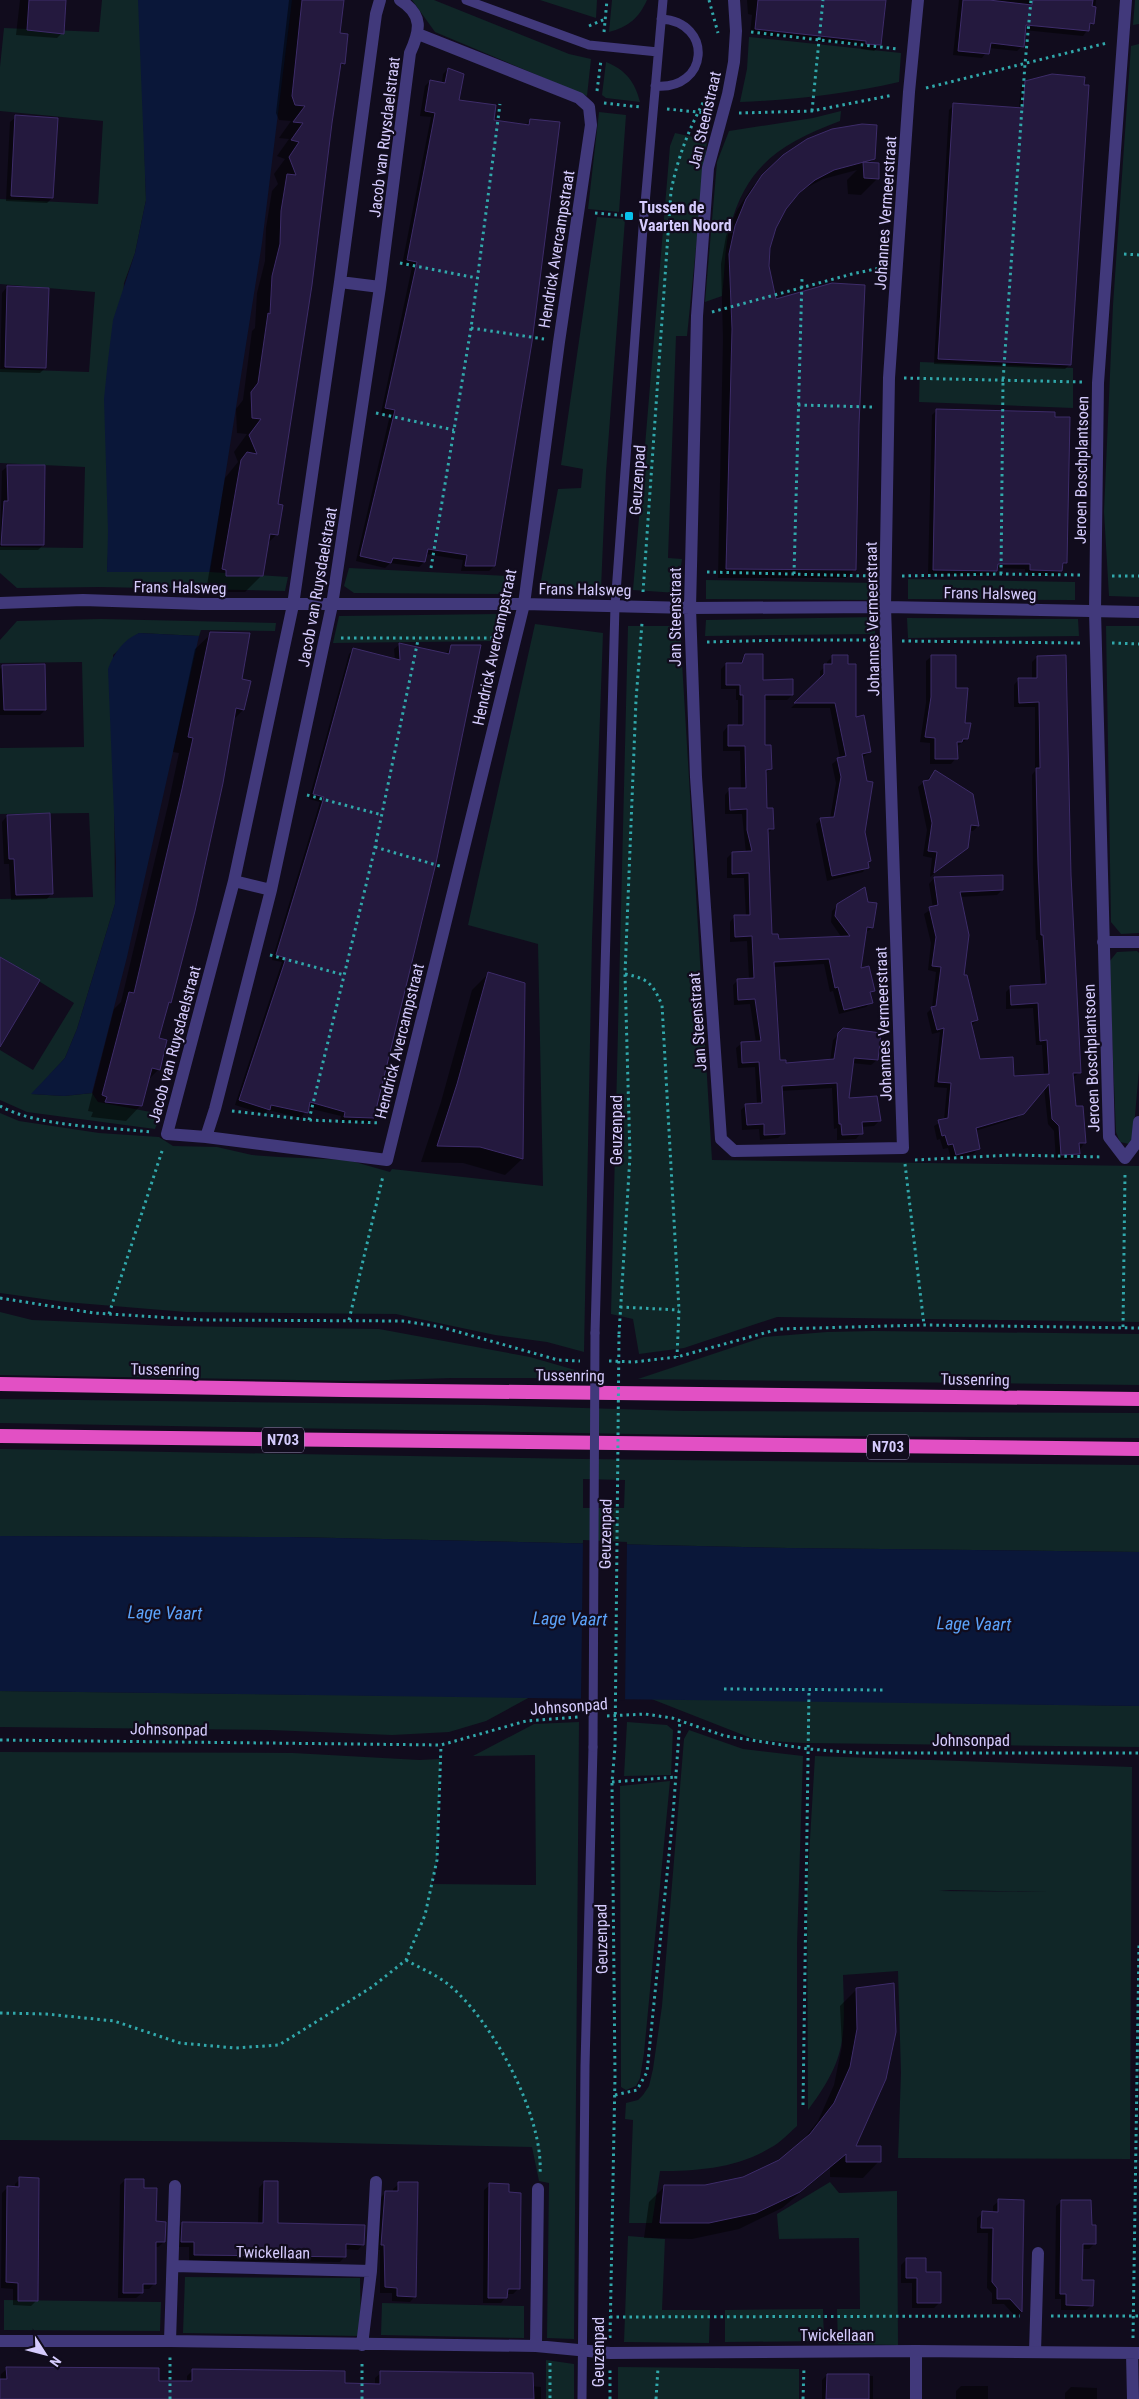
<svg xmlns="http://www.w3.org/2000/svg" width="1139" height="2399" viewBox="0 0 1139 2399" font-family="'Roboto Condensed',sans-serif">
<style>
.green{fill:#102627;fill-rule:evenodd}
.water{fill:#0a1739}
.pier{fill:#110c1d}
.shadow{fill:#0007}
.building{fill:#24193e;stroke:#3d2c69}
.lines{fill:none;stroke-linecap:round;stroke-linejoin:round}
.path{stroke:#31a8ab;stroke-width:3;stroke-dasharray:2.5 4;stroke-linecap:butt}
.service{stroke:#41397b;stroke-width:9}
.pedestrian{stroke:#41397b;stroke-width:12}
.minor{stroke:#41397b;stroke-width:12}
.trunk{stroke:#e250c4;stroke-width:14}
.path-bridge{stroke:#31a8ab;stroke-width:3;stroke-dasharray:2.5 4;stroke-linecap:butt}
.service-bridge{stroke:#41397b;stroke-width:9}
.poi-dot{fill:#08c1ec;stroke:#110c1d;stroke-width:2}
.labels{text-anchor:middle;stroke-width:4.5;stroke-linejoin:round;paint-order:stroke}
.shield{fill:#110c1d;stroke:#9a92ba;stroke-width:1}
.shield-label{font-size:15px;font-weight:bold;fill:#d5cbfd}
.street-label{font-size:16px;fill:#d5cbfd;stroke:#110c1d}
.poi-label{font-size:16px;font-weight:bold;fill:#d5cbfd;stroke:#110c1d;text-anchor:start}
.water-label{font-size:18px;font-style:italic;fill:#5ca3fa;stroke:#110c1d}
</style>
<rect width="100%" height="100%" fill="#110c1d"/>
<path class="green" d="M102 0H140L146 200 135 253 124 283 107 572H210L288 577 285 591 100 587 17 588 0 573V547L83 548 85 467 0 463V369L89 372 95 292 0 284V199L98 204 103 121 0 111V67L4 28 99 32Z
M412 0H434L569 54 591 59 587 96 435 32Z
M540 0H597L596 18Z
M612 0H647C639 18 628 27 609 32Z
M1135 0H1139V24L1133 25Z
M749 37 901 53 899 82C846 94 794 100 740 102L747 69Z
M1139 44V597L1109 596 1104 512 1113 305 1131 46Z
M606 62C626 70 635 82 640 102L606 98 602 95Z
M841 111 840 121C782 143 747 164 730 227 724 248 725 274 722 296L705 302 717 162 729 131 813 118Z
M599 112 626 115 619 212 588 209Z
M675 133 707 140 687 336H676L668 558 682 559 677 593 633 590 670 146Z
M597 217 625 219 606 472 601 589 544 588 540 586 558 489 581 488 583 469 561 465Z
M920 362 1073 368V408L919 402Z
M349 568 508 576 504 594 354 593 344 586Z
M908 579 1075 582V600L908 599Z
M706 580 877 583 876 600 706 599Z
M500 614 495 641 333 643 339 616Z
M875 617V634L705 636 706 620Z
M907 618 1078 619 1079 636 908 638Z
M101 619 276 623 275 631 201 630 199 636 139 633 113 655 115 904 77 1029 65 1058 32 1094 64 1096 92 1093 98 1102 161 1114 155 1129 27 1112 0 1100V1050L33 1070 74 1003 0 957V899L93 897 89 813 0 814V748L84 747 82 662 0 663V640L17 621Z
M535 624 603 633 592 939 584 1352 547 1342 495 1335 396 1314 186 1312 65 1302 0 1293V1113L19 1121 99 1133 159 1137 173 1146 217 1147 252 1155 279 1157 348 1160 390 1172 392 1169 543 1186 538 944 468 925Z
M628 626H669L680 629 712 1160 1139 1166V1322L777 1317 684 1348 639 1354 633 1319 611 1314Z
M1106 626H1139V933L1121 934 1111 922Z
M1137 951 1139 953V1070L1133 1138 1129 1144 1120 1142 1116 1132 1109 962 1117 952Z
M0 1312 32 1320 172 1326 379 1329 530 1357 582 1372V1378H451L356 1381 0 1375Z
M874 1331 1139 1334V1385L638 1379 764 1337 827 1332Z
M0 1399 484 1405 685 1411 1139 1413V1438L693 1435 0 1423Z
M0 1449 584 1459 1139 1465V1552L788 1548 290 1537 0 1536ZM583 1479 625 1480 624 1508H583Z
M0 1691 530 1697 486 1721 449 1732 392 1735 270 1730 0 1727Z
M649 1698 1139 1706V1747L803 1743 756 1740Z
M579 1722 574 2339 547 2338 549 2183 539 2181 532 2147 290 2142 0 2140V1752L293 1753 419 1760 440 1759 437 1860 432 1884 536 1885 535 1755 473 1756 534 1724Z
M627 1722 667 1725 673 1730 671 1775 624 1776Z
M689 1730 743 1749 803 1756 797 1945V2126C789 2133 780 2143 770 2148 737 2168 697 2171 660 2171L652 2223H629L633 2120 625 2119 626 2103 638 2100 643 2095 649 2086 653 2069 662 2006 684 1739Z
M815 1756 1132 1767 1130 2159 898 2158 901 2073 898 1971 843 1975C845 2038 847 2058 808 2110L807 1889ZM951 1890 1048 1892 939 1891Z
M670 1781 644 2053 640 2078 636 2086 626 2090 621 2087 620 1786Z
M830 2182 839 2193 897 2191 898 2345 838 2344 837 2309H860L859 2238 779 2239 777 2214Z
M628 2236 665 2239 662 2310H710L709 2343 624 2342Z
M185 2277 360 2278 361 2336 183 2333Z
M4 2300 161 2302 160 2331 4 2330Z
M382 2303 524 2306V2338L381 2335Z
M823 2309 824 2341 725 2342V2310Z
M546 2360 574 2364V2399H546Z
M618 2367 799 2369V2399H618Z"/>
<path class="water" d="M138 0H292L262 243 210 572H107L108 531 104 399 108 360 113 320 135 253 146 200Z
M139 633 199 636 127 957 92 1093 64 1096 31 1094 65 1058 77 1029 115 904 116 862 108 669C114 653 123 640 139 633Z
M0 1536 290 1537 788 1548 1139 1552V1706L0 1691Z"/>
<path class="pier" d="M583 1540 627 1542 625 1701 581 1700Z"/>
<path class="shadow" d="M20 0H65L62 33 57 38 16 35Z
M289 0H342L339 34 344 63 340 68 276 505 277 534 267 544 261 576 245 592H210L211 585H207L225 478 238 462 234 452 247 434 237 433 236 409 243 400 252 331 255 328 257 293 265 261 266 228 272 191 278 184 274 174 285 159 277 156 289 139 279 138 291 121 279 120 276 113Z
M747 0H885L880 45 874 51 861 49V46L750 34 752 15 748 14Z
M959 0H1096L1093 23 1083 36 1024 30 1022 46 1017 51 989 48 982 58 953 55Z
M448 69 458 101 492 121 525 125 531 120 494 566 489 571H461L463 560 426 554 424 562 419 567 390 563 385 568 356 561 390 415 381 413 412 267 402 265 431 117 420 116 425 86 430 81 442 83 443 74Z
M1026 82 1070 364 1065 369 934 364 949 110 954 105 1019 109 1021 87Z
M16 117 52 198 47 203 6 201 10 122Z
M784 156 874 158 869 164 878 178 861 195 848 194 847 180 857 170 823 179 804 189 784 208 775 227 769 247 767 266 775 301 857 425 855 569 846 578H718L723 339 721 264 726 236 737 210 753 186Z
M7 287 45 368 40 373 0 372 2 293Z
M937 410 1066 562 1056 575H1025V569L996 568 991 575 928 574 932 415Z
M8 466 43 545 38 550H0L2 471Z
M211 634 241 680 243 710 233 720 170 1002 166 1006 158 1039 159 1069 147 1081 141 1105 126 1121 91 1117 93 1112 88 1111 114 1009 121 1002 168 805 179 753 173 752 195 649Z
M399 645 445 655 451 647 373 1118 368 1123 340 1121 341 1116 308 1108 301 1118 268 1110 263 1114 235 1105 282 962 272 960 320 802 309 799 349 654 354 649 395 660 394 649Z
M745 655 762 681 792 695 787 700H764V746L770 769 765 774 766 809 772 829 767 834 771 935 777 941 842 938 831 922 832 911 838 905 872 928 865 933 860 969 873 990 870 994 871 1002 866 1007 839 1014 833 991 830 992 824 964 773 967 778 1062 785 1064 830 1061 833 1040 843 1030 877 1060 871 1065 852 1063 848 1099 879 1121 874 1126 861 1127V1133L856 1139 837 1140V1128L834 1129 832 1088 781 1091 783 1133 778 1138 760 1140 759 1129 742 1130 741 1110 746 1105 757 1104 755 1067 738 1068 736 1048 742 1043 756 1042 750 1004 734 1005 733 985 738 980 749 979 747 941 730 942V922L735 916H746L744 878H727V858L732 853H746L742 814H725V795L730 789H741L740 751H723V732L728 726H738V700H736V689H721V669L726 664H739Z
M833 656 870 752 861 758 864 832 870 860 863 872 827 881 816 824 821 819H830L836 783 832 764 840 758 830 708H791L820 680V671L827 666V662Z
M932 656 955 689 967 739 956 747V758L951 764H930V743L920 742 926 703V661Z
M1037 657 1070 875 1080 1072 1072 1078 1075 1107 1085 1142 1073 1159 1056 1160 1054 1131 1048 1124 1044 1088 1017 1118 975 1131 979 1148 973 1154 951 1159 948 1148 943 1149 940 1139 937 1140 934 1126 944 1120 947 1088 934 1087 940 1032 932 1034 927 1013 932 1008 936 972 928 970 931 943 924 914 933 908 929 884 934 878 1002 890 997 895 959 897 963 976 977 1020 971 1026 979 1060 1013 1077 1044 1076 1042 1045H1036L1033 1008 1006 1009V992L1011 987 1041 986 1038 940H1036L1033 870 1032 775 1035 771V707H1014V685L1019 679H1032V662Z
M3 666 45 710 40 715H0V669Z
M936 772 971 794 978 826 973 831H969L967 847 930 877 932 858 923 856 927 830 918 787Z
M7 816 52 893 47 899 11 900 9 864H4L2 822Z
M488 974 523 984 522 1159 505 1175 463 1163 421 1162 441 1102 472 990Z
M893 1984 854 2147 879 2161 863 2178 830 2177V2168L782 2208 739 2229 692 2239 644 2238 649 2202 665 2186 705 2187 744 2178 780 2161 800 2144 818 2121 834 2085 842 2046 840 2006 856 1990Z
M20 2179 36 2301 31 2306 13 2305V2289L1 2288 2 2193 8 2187 15 2188V2184Z
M125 2180 143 2189 164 2242 158 2247H155L154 2284 149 2289H142V2293L136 2298H118L120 2185Z
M264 2182 277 2224 363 2244 358 2250 345 2249V2256L340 2262 189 2260V2247H176L177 2229 182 2223 258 2224 259 2188Z
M399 2184 415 2296 410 2302 392 2301V2293H380V2250H376L380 2198 386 2192H393V2189Z
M490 2185 519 2288 513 2294H506V2297L501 2303H483L484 2190Z
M999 2201H1023L1021 2312 1016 2317 1004 2304H992V2293L987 2288 988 2233H977V2218L983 2213H993V2206Z
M1062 2201 1091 2226 1094 2244 1089 2249H1082L1081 2281 1092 2305 1086 2310H1061V2299H1055L1056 2206Z
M907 2259 925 2273 939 2303 934 2308H912V2283H901V2265Z
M7 2369 157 2382 187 2383V2376L193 2370 344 2385H375V2378L381 2373 541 2387V2399H0L1 2374Z
M827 2375 873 2376V2399H822V2380Z
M961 2386H988V2399H956V2391Z
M1071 2387 1097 2388V2399H1065V2393Z"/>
<path class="building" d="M29 0H66L64 34 27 30Z
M302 0H344L340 33 348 34 345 64 341 63 332 123 312 285 278 504 283 505 278 535 270 534 263 576H226V570L222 569 241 460 247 452 257 454 249 435 261 419 252 418 251 392 258 383 268 313 270 314 272 276 280 244 281 211 287 174 296 175 289 157 299 142 291 140 303 123 293 122 305 106 295 105 292 96Z
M758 0H886L881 45 866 44V41L755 29Z
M963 0H989L1032 5 1033 0H1093L1092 6 1096 7 1094 24 1090 23 1089 31 1026 25 1024 47 991 43 989 54 958 51Z
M448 68 464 74 459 100 496 105 494 120 529 125 530 119 560 122 532 342 495 566H465L467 555 428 549 425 562 393 558 391 563 360 556 395 410 385 408 417 262 407 260 435 113 425 111 430 80 445 83Z
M1052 74 1085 77 1084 85H1089L1071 365 938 359 953 103 1023 108 1025 81Z
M15 115 58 118 53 198 11 196Z
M862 124 877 125 875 159 834 170 815 180 799 193 786 209 776 228 770 248 769 266 776 299 832 283 865 285 859 425 856 570 726 569 732 329 729 254 735 226 746 199 762 175 783 155 807 139 832 129Z
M863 162 879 163V179L864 178Z
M7 286 49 288 46 368 5 367Z
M936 409 1055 412V417H1070L1067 563H1063L1062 571 1030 570V564H998L997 571 933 570Z
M7 465H45L44 545H1L4 501H8Z
M210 632 250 633 242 679 251 681 244 710 236 708 223 783 195 911 171 1003 169 1002 159 1038 167 1040 160 1070 152 1068 142 1106 105 1102 107 1097 102 1095 129 992 134 993 182 789 193 738 188 737Z
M399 643 449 654 451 645H481L436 863 374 1118 344 1117 345 1112 310 1102 308 1113 271 1105 270 1110 239 1100 286 958 276 955 324 797 313 794 337 706 353 648 400 660Z
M745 654H763V680L793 679V695H765V745H771L772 769 766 770 767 808H773L774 829H768L772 934H778L779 939 850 936 835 916 837 904 865 887 868 902 877 903 873 928 867 927 861 968 869 966 875 991 870 992 873 1003 844 1010 838 987 835 988 829 959 774 962 780 1060H786V1063L834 1059 838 1033 843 1028 881 1033 878 1060 854 1058 849 1098 877 1096 881 1121 862 1122 863 1134 842 1135 841 1124H839L837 1083 782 1086 785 1134 764 1135V1124L747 1125 745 1104 762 1103 759 1062 742 1063 741 1042 761 1041 755 999 738 1000 737 979 754 978 752 936 735 937 734 915H750L749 873 732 874V852L752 851 747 830V809L730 810 729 788H746L745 746H728V725H743V695H740V685H726V663H742Z
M832 655H848V664H856V717L864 715 871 752 862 754 867 781 873 782 865 832 871 861 868 862 869 868 832 876 820 818 834 817 841 777 837 758 846 756 835 703H794L824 674V664H832Z
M931 655H956V688H968L965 723H971L968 739H963L962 742H957L958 759H935V738L925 737 931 697Z
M1066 655 1071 875 1081 1073H1073L1076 1106H1083L1086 1143H1079L1080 1154 1061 1155 1059 1126 1052 1119 1049 1084 1024 1114 976 1128 980 1149 956 1155 953 1144 948 1145 945 1135 942 1136 938 1120 948 1118 951 1083 938 1082 944 1028 937 1030 931 1007 936 1006 941 967 932 966 936 937 929 907 938 905 934 877 1003 875V890L960 892 969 935 964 975H967L978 1020 971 1022 980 1059 1013 1057 1014 1076 1049 1074 1047 1040 1040 1041 1038 1003 1011 1005 1010 986 1046 984 1043 935H1041L1038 864 1036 768H1040L1039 702 1019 703 1018 678H1037V656Z
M45 664 46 710H4L2 665Z
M935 770 973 794 979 826 971 825 968 848 934 873 937 852 928 851 932 823 923 781 929 780Z
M50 813 53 894 16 895 14 859H9L7 815Z
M0 957 40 980 0 1047Z
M488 972 525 983 523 1159 480 1147 437 1146 457 1084Z
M894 1983 896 2032 886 2079 856 2146H881V2162H846V2154L800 2192 756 2213 709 2223H660L664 2185H705L743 2177 779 2160 810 2134 834 2103 850 2067 857 2029 856 1988Z
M19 2177 39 2178 38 2301H18V2283L6 2282 7 2186 19 2187Z
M125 2179H144V2188H157L156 2221 166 2222 165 2242H156V2284H143V2293H123Z
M264 2181H278V2223L365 2225 364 2245 346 2244V2257L282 2256 194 2255V2242H181L182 2222 263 2223Z
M398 2182H418L416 2297 397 2296V2288L385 2287 384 2245H381L385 2191H398Z
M489 2183 509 2184V2192L521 2193 520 2289H508L507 2298H488Z
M998 2199 1024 2200 1022 2312 1010 2299H997V2288L992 2282 993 2228H981L982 2211 998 2212Z
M1061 2200H1091L1092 2225H1096V2244H1083L1082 2280H1094L1093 2306 1066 2305V2294H1060Z
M906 2258H926V2272H941V2303H917V2278H906Z
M6 2367 159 2368V2381H192V2369L345 2371V2383L380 2384V2371L533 2373 534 2399H0V2379H7Z
M827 2374H869V2399H826Z"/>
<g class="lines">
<path class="path" d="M709 0 718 33
M589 26 605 19
M604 32 607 0
M751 32 897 49
M926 88 1107 43
M597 91 601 60
M604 103 640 107
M667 109 708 113
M812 111 823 0
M739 113 812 111 893 95
M595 213 629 216
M1124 254 1139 255
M400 263 477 278
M712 312 852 274 880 268
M471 328 544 339
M904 378 1082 382
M798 405 872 407
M376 413 454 430
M431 568 471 328 500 104
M707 572 871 576
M794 574 802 278
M1001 574 1003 381 1025 64 1031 0
M902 576 1001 574 1081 575
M1112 576H1139
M643 592 671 191C679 152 691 124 710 90
M341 638H500
M902 641 1081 643
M707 642 786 640H871
M1112 643 1139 644
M307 795 382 815
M375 847 443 867
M270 955 344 975
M625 974C649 979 652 983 662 1005L679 1310 677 1357
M0 1106C38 1127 107 1127 151 1132
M232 1111 309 1120 380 1123
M309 1120 374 852 418 640
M915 1160 1012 1155 1103 1157
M905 1164 924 1325
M0 1298 94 1313 204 1320 403 1321 441 1327 558 1360 580 1361
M620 1307 679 1310
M109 1314 163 1148
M349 1320 383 1176
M1123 1327 1125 1173
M619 1334 630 1156 625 974 636 700 642 623
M609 1361 634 1362 677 1357 779 1329 924 1325 1139 1328
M724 1689 885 1690
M607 1716 645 1714 672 1718 725 1736 809 1749 858 1753H1139
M0 1740 441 1745 526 1721 578 1717
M612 1782 676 1777
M406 1960C420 1968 437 1975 449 1985 493 2021 544 2117 540 2174
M0 2013 46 2014 114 2021 180 2043 235 2048 279 2045 372 1987 406 1960 425 1915 437 1860 441 1745
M615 2095 637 2090 647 2072 673 1815 680 1720
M803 2105 809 1690
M1051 2316H1139
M610 2317 1020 2316
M610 2338 615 2076 612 1782 615 1747
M1133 2338 1139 1944
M550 2363V2399
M170 2399V2356
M362 2399V2361
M610 2399V2370
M656 2399 658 2368
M803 2399 804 2367"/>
<path class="service" d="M466 0 589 45 658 52
M655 86C709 91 714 22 661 19
M595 1333 615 606 644 215 663 0
M582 2399 585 2066 593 1747"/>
<path class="pedestrian" d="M1035 2352 1038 2253"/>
<path class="minor" d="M380 0 376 14 340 282 293 605 234 881 167 1134 206 1137 215 1109 271 890 332 605 380 287 410 53C420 31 424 15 400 0
M734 0 736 31 734 62 728 94 708 168 697 316 690 608 696 777 721 1139 734 1151 903 1148 885 607 889 378 909 92 918 0
M1126 0 1098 383 1095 611 1109 1137 1125 1158 1137 1142 1139 1122
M340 282 380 287
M0 603 83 600 201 604H524L690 608 885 607 1139 612
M234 881 271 890
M1103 942H1139
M206 1137 387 1160 524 604 559 342 591 125 589 107 579 98 418 34
M173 2266 371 2271
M0 2341H170L536 2346 610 2353 916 2351 1139 2353
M170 2341 175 2186
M362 2345 371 2271 376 2182
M536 2346 538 2189
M1132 2353 1133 2399
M916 2399V2351"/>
<path class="trunk" d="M0 1384 344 1390 1139 1399
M0 1436 1139 1449"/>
<path class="path-bridge" d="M615 1747 619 1334"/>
<path class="service-bridge" d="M593 1747 595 1333"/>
</g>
<rect class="poi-dot" x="624" y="211" width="10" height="10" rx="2.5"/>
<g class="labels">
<g class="shield">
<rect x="262" y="1427.5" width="42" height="25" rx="4"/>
<rect x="867" y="1434.5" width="42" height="25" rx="4"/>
</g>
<g class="shield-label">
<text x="283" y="1445">N703</text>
<text x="888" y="1452">N703</text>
</g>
<g class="street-label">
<text transform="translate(704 120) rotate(-77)" y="6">Jan Steenstraat</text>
<text transform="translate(384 137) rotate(-83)" y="6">Jacob van Ruysdaelstraat</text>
<text transform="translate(885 213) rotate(-86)" y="6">Johannes Vermeerstraat</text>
<text transform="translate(556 249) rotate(-81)" y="6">Hendrick Avercampstraat</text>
<text transform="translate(1081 470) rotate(-89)" y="6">Jeroen Boschplantsoen</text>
<text transform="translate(637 480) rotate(-86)" y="6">Geuzenpad</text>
<text transform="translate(180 587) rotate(1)" y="6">Frans Halsweg</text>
<text transform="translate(317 587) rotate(-80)" y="6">Jacob van Ruysdaelstraat</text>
<text transform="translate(585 589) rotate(1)" y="6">Frans Halsweg</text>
<text transform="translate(990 593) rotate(1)" y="6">Frans Halsweg</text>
<text transform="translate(675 617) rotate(-90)" y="6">Jan Steenstraat</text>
<text transform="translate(872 619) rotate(-91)" y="6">Johannes Vermeerstraat</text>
<text transform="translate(494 647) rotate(-78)" y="6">Hendrick Avercampstraat</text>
<text transform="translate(697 1022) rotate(-94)" y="6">Jan Steenstraat</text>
<text transform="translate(883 1024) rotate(-92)" y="6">Johannes Vermeerstraat</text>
<text transform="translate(399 1041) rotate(-76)" y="6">Hendrick Avercampstraat</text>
<text transform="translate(174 1044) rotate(-75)" y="6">Jacob van Ruysdaelstraat</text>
<text transform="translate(1091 1058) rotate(-92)" y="6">Jeroen Boschplantsoen</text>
<text transform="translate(616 1130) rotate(-90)" y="6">Geuzenpad</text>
<text transform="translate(165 1369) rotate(1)" y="6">Tussenring</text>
<text transform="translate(570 1375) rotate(1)" y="6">Tussenring</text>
<text transform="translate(975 1379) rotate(1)" y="6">Tussenring</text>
<text transform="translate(605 1534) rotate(-89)" y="6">Geuzenpad</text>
<text transform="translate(569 1706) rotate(-4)" y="6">Johnsonpad</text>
<text transform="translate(169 1729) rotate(1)" y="6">Johnsonpad</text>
<text x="971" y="1746">Johnsonpad</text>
<text transform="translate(601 1939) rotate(-91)" y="6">Geuzenpad</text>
<text transform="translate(273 2252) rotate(1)" y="6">Twickellaan</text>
<text x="837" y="2341">Twickellaan</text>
<text transform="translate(598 2352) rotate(-90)" y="6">Geuzenpad</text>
</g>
<g class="poi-label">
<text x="639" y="213">Tussen de<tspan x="639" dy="18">Vaarten Noord</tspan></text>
</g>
<g class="water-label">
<text transform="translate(165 1613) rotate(1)" y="6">Lage Vaart</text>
<text transform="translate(570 1619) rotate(1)" y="6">Lage Vaart</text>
<text transform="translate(974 1624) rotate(1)" y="6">Lage Vaart</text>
</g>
</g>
<g transform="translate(45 2354) rotate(126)" stroke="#110c1d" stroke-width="4" paint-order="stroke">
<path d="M0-4L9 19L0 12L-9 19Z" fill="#d5cbfd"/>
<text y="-8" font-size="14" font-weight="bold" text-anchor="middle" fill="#d5cbfd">N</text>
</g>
</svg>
